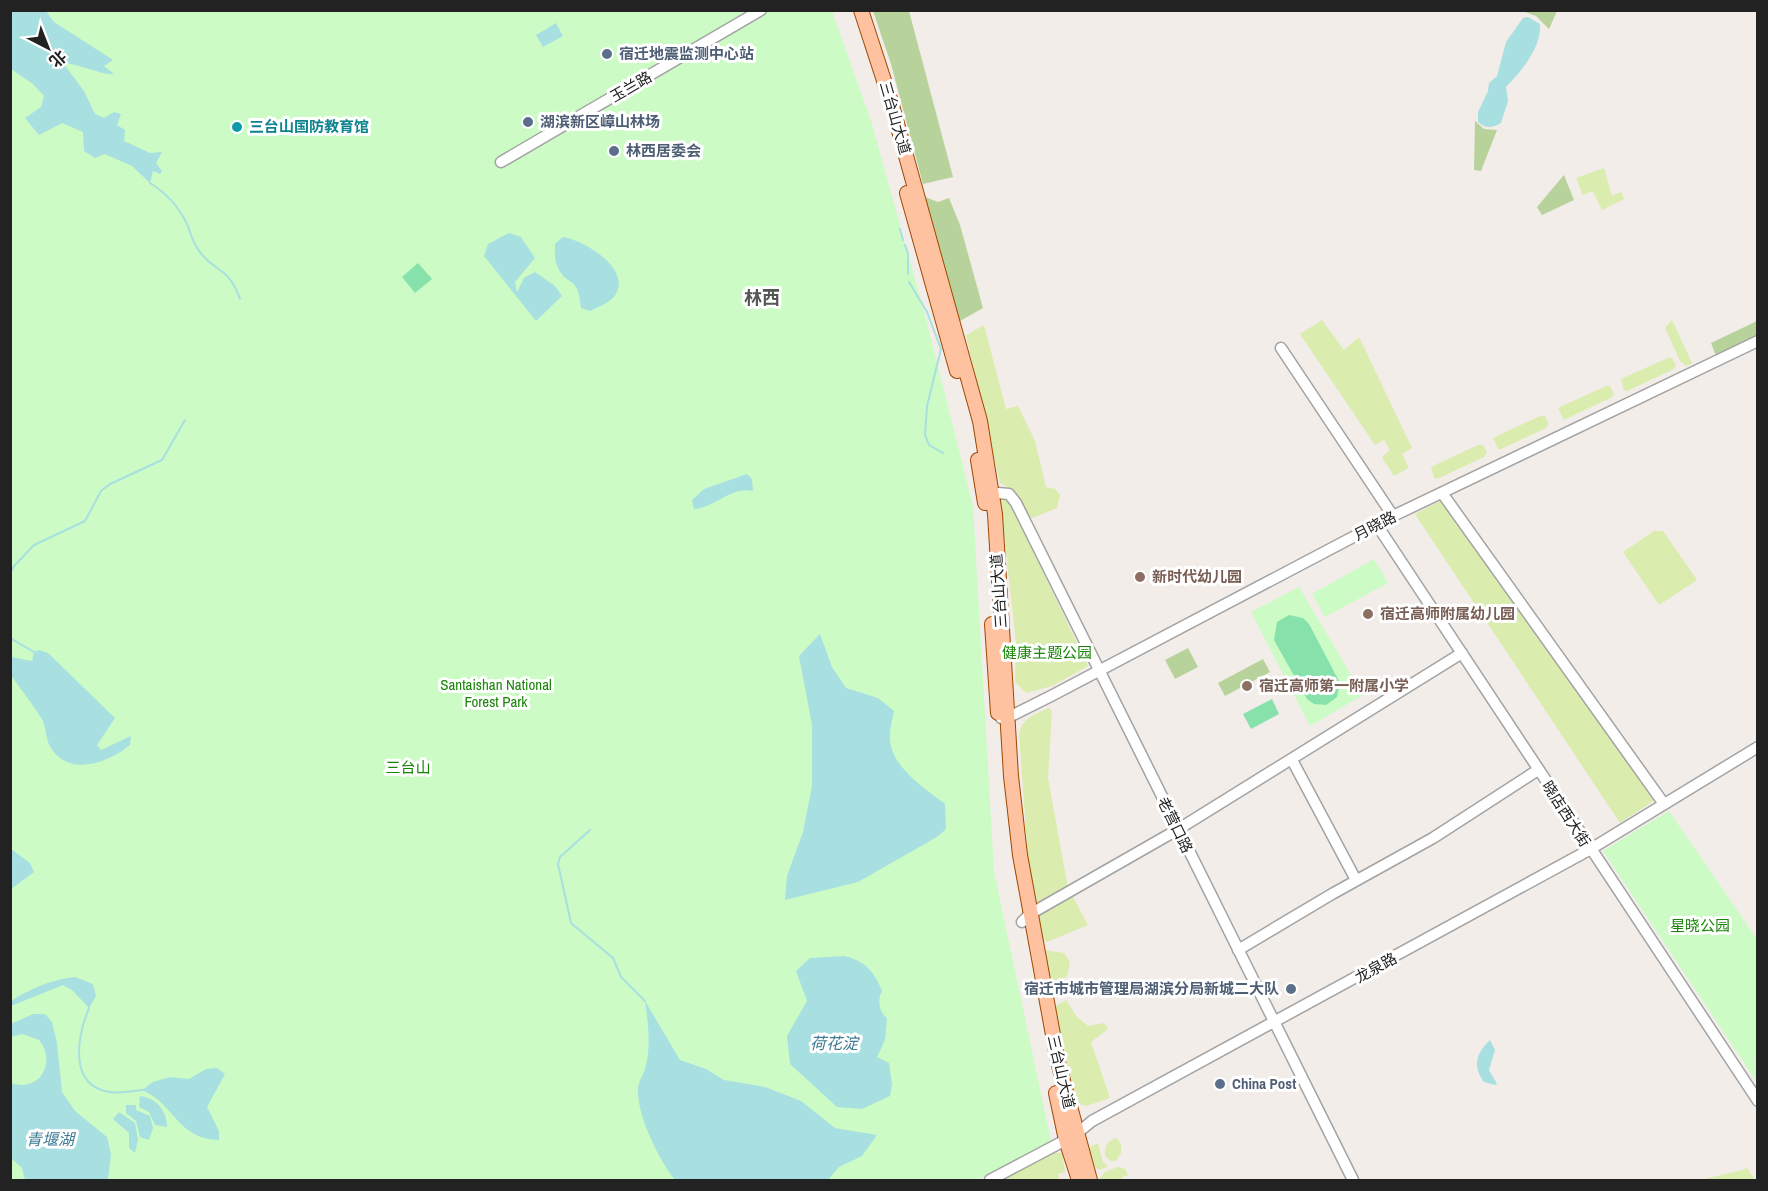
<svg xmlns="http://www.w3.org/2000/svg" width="1768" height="1191" viewBox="0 0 1768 1191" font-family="'Archivo Narrow','Noto Sans SC',sans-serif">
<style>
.grass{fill:#daecae}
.forest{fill:#b8d29c}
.park{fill:#cdfbc6}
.pitch{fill:#86e2aa}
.water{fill:#a8dfe0}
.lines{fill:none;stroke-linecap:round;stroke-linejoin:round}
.stream{stroke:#a8dfe0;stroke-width:2}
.minor-casing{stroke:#a3a3a3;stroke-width:13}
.major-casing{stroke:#9f4800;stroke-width:16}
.minor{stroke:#fff;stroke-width:10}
.major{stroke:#fec2a1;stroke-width:14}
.service-dot{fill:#5c6f8a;stroke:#fff;stroke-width:2}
.culture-dot{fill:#0f9aa8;stroke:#fff;stroke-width:2}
.education-dot{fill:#8d6e63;stroke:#fff;stroke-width:2}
.labels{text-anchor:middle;stroke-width:6;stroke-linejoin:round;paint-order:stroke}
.service-label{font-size:15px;font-weight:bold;fill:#4e5e75;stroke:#fff;text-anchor:start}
.street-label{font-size:15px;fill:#222;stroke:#fff}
.culture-label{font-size:15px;font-weight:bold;fill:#0d838f;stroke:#fff;text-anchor:start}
.education-label{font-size:15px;font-weight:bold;fill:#785e54;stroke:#fff;text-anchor:start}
.park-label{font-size:15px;fill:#1a8609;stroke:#fff}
.water-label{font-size:16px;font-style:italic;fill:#3f7c94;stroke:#fff}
.quarter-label{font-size:18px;font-weight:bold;fill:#555;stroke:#fff}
</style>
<rect width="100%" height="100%" fill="#f2ede8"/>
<path class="grass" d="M1604 168 1612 196 1621 192 1624 199 1602 210 1593 191 1583 195 1576 178Z
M1322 320 1344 350 1359 337 1412 448 1402 454 1409 468 1394 476 1382 457 1390 450 1384 440 1375 445 1300 334Z
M1672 320 1692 363 1686 366 1680 361 1665 328Z
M984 325 1006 409 1018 406 1035 441 1046 487 1055 489 1060 495 1057 508 1032 518 1028 516 1016 492 1000 483 966 335Z
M1668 358H1672L1676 365 1674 369 1627 391 1624 390 1621 379Z
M1606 386H1610L1614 394 1612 397 1564 420 1558 408Z
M1540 416H1545L1549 424 1546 428 1499 450 1493 438Z
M1478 445H1483L1487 453 1484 457 1437 479 1434 478 1431 467Z
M1007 497 1088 666 1052 686 1026 693 1015 682 1016 643 1000 498Z
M1444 499 1656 799 1620 823 1415 514Z
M1654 531H1663L1697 580 1659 605 1623 552Z
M1049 708 1052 712 1048 778 1068 888 1088 925 1047 942 1040 939 1029 873 1019 734C1022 718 1035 714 1049 708Z
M1043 950 1064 953 1070 962 1067 976 1050 989Z
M1066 1000 1077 1017 1088 1026 1104 1023 1108 1029 1091 1042 1110 1098 1086 1106 1081 1105 1076 1099 1054 1007Z
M1116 1138 1121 1144V1153L1116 1161H1111L1105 1156C1104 1148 1107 1141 1116 1138Z
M1098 1143 1103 1163H1106L1107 1167 1099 1170C1091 1164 1088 1156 1090 1147Z
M1048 1152 1062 1153 1065 1172 1058 1174 1060 1180H995Z
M1118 1167 1125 1169 1128 1175 1122 1177 1123 1180H1098L1105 1172Z
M1747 1168 1755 1180H1700L1742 1170Z"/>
<path class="forest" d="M1520 10H1557V11L1549 29 1536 16Z
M873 11H909L953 177 923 184 891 64Z
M1475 121 1484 129 1497 130 1481 171 1474 170Z
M1564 175 1574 200 1542 215 1537 207Z
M923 196 938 202 949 198 960 225 983 308 960 321Z
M1757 321V335L1716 356 1711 343Z
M1188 648 1198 667 1175 679 1165 660Z
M1263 659 1270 672 1225 696 1218 683Z"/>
<path class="park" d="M10 11H832L872 124 926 319 973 506 994 871 1051 1141 977 1180H11Z
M1374 559 1388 583 1325 617 1312 594Z
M1299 587 1363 695 1310 726 1251 612Z
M1669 811 1755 936 1757 935V1082L1603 851Z"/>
<path class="pitch" d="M418 263 432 279 415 293 402 277Z
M1289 615 1303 618 1309 624 1340 683 1337 697 1326 705 1314 704 1307 699 1274 640 1277 622Z
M1272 699 1279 714 1251 729 1243 714Z"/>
<path class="water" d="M11 10 46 11 54 22 113 60 104 66 114 74C100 75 81 64 63 63L84 91 95 114 104 118 114 112 121 114 117 125 125 130 124 141 150 153 162 152 156 163 162 171 160 174 153 171 150 183 132 166 105 154 95 158 84 151 83 132 62 123 39 135 25 118 41 107 44 96 33 84 11 69Z
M1528 17 1540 24C1542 47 1521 72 1506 87L1508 101 1501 123C1492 128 1486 129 1478 122V112L1488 91 1489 83 1497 76 1506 42 1523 18Z
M556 23 563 36 543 47 536 35Z
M509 233 521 237 535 258 515 282 517 292 524 278 535 272 555 286 562 296 536 321 484 256 488 244Z
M563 237C583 240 628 266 617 292 613 302 598 307 590 311L581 308C578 274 568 288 558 268 554 261 555 252 555 244Z
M747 474 752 479 753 491C730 486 717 507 694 509L692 500 704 489Z
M820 634 832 667 846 688 878 698 894 711C893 718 890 727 890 735 888 765 924 788 945 804L946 829 937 837 858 882 785 900 787 876 803 832 812 786V725L799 656Z
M39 650 48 653 115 718 97 745 101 750 131 736 130 745C109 762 70 778 51 748 46 741 46 729 43 721 41 716 14 679 11 676V657L32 661 34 652Z
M11 849 30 863 34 872 11 889Z
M844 956C865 961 874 971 882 991 877 1000 879 1012 887 1018L885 1040 877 1057 889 1063 892 1084 890 1096 862 1109 837 1107 790 1064 787 1036 807 1001 796 971 810 958Z
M75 977 93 984 96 996 89 1008 72 990 63 985 11 1006V1001C32 988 50 980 75 977Z
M645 1001 680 1060 706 1069 724 1080 765 1087 801 1101 835 1128 877 1135 862 1156 839 1167 828 1180H675C659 1160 636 1114 638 1087 639 1080 645 1073 646 1065 651 1044 648 1022 645 1001Z
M33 1014H45L52 1022 57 1043 62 1092 75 1111 107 1137 111 1154 108 1180H25L22 1168 11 1158V1083C40 1093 57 1062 39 1040L22 1034 11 1037V1024Z
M1490 1040 1495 1050 1489 1070 1497 1084 1495 1085 1484 1082C1472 1065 1476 1054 1490 1040Z
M217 1068 225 1074 207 1107 219 1131V1140C177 1139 175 1104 142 1090L153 1082 170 1077 189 1079 206 1069Z
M140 1096C156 1098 167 1110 167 1127L155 1125 149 1112 139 1107Z
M126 1105H136V1110L150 1116 153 1128 149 1140 140 1137 136 1121 126 1113Z
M119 1112 135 1123 138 1140 135 1153 129 1148V1133L113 1119Z"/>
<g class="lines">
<path class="stream" d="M150 183C166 193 179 207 187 224 190 231 192 240 196 246 211 272 229 265 240 299
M900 229 903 240
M905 245 908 254V274
M909 282 927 312 941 349 927 406 925 435 929 445 943 453
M10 574 14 566 34 545 85 521 101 491 110 484 162 460 185 420
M10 638 34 652
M590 830 560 857 558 864 571 923 613 958 621 977 645 1001
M89 1008C78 1035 67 1086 110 1092 120 1094 132 1091 142 1090"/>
<defs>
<path id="minor" d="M501 162 761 10
M1281 348 1393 516
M986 492 1009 494 1016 503 1353 1180
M1442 493 1664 804
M1377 525 1758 1101
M1001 718H1007L1051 696 1393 516 1758 341
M1292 760 1356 880
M1022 922 1030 914 1177 830 1462 653
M1238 950 1332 894 1433 838 1538 770
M990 1180 1075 1135 1092 1121 1589 850 1758 747"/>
<path id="major" d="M861 10 891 102 980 421 995 514 1011 776 1020 855 1058 1062 1090 1180
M907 193 957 371
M978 460 985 503
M992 624 998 713
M1056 1093 1066 1140 1079 1180"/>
</defs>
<use href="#minor" class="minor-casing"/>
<use href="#major" class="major-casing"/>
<use href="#minor" class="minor"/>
<use href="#major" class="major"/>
</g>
<g class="service-dot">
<circle cx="607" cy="54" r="6"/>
<circle cx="528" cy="122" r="6"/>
<circle cx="614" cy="151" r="6"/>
<circle cx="1291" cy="989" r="6"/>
<circle cx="1220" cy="1084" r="6"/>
</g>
<circle class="culture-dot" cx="237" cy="127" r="6"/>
<g class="education-dot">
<circle cx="1140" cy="577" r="6"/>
<circle cx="1368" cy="614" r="6"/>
<circle cx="1247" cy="686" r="6"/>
</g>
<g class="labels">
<g class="service-label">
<text x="619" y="59">宿迁地震监测中心站</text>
<text x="540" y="127">湖滨新区嶂山林场</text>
<text x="626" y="156">林西居委会</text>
<text x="1279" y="994" text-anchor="end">宿迁市城市管理局湖滨分局新城二大队</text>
<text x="1232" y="1089">China Post</text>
</g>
<g class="street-label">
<text transform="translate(631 87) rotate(-30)" y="5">玉兰路</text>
<text transform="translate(895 118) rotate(74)" y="5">三台山大道</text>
<text transform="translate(1375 526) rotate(-27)" y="5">月晓路</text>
<text transform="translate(999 591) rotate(-94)" y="5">三台山大道</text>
<text transform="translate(1566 814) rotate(57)" y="5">晓店西大街</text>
<text transform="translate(1175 825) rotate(64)" y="5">老营口路</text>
<text transform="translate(1376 968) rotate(-29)" y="5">龙泉路</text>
<text transform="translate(1061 1072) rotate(77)" y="5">三台山大道</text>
</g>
<g class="culture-label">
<text x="249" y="132">三台山国防教育馆</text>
</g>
<g class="education-label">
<text x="1152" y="582">新时代幼儿园</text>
<text x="1380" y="619">宿迁高师附属幼儿园</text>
<text x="1259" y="691">宿迁高师第一附属小学</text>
</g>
<g class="park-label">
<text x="1047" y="658">健康主题公园</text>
<text x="496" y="690">Santaishan National<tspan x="496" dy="17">Forest Park</tspan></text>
<text x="408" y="773">三台山</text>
<text x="1700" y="931">星晓公园</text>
</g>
<g class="water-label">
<text x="834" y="1049">荷花淀</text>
<text x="50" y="1145">青堰湖</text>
</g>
<g class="quarter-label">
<text x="762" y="304">林西</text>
</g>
</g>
<rect width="1768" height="1191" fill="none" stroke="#222222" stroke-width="24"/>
<g transform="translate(48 48) rotate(138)" stroke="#ffffff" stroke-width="4.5" paint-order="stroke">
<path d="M0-4.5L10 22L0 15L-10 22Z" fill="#222222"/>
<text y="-9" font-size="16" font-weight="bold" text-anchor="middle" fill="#222222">北</text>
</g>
</svg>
